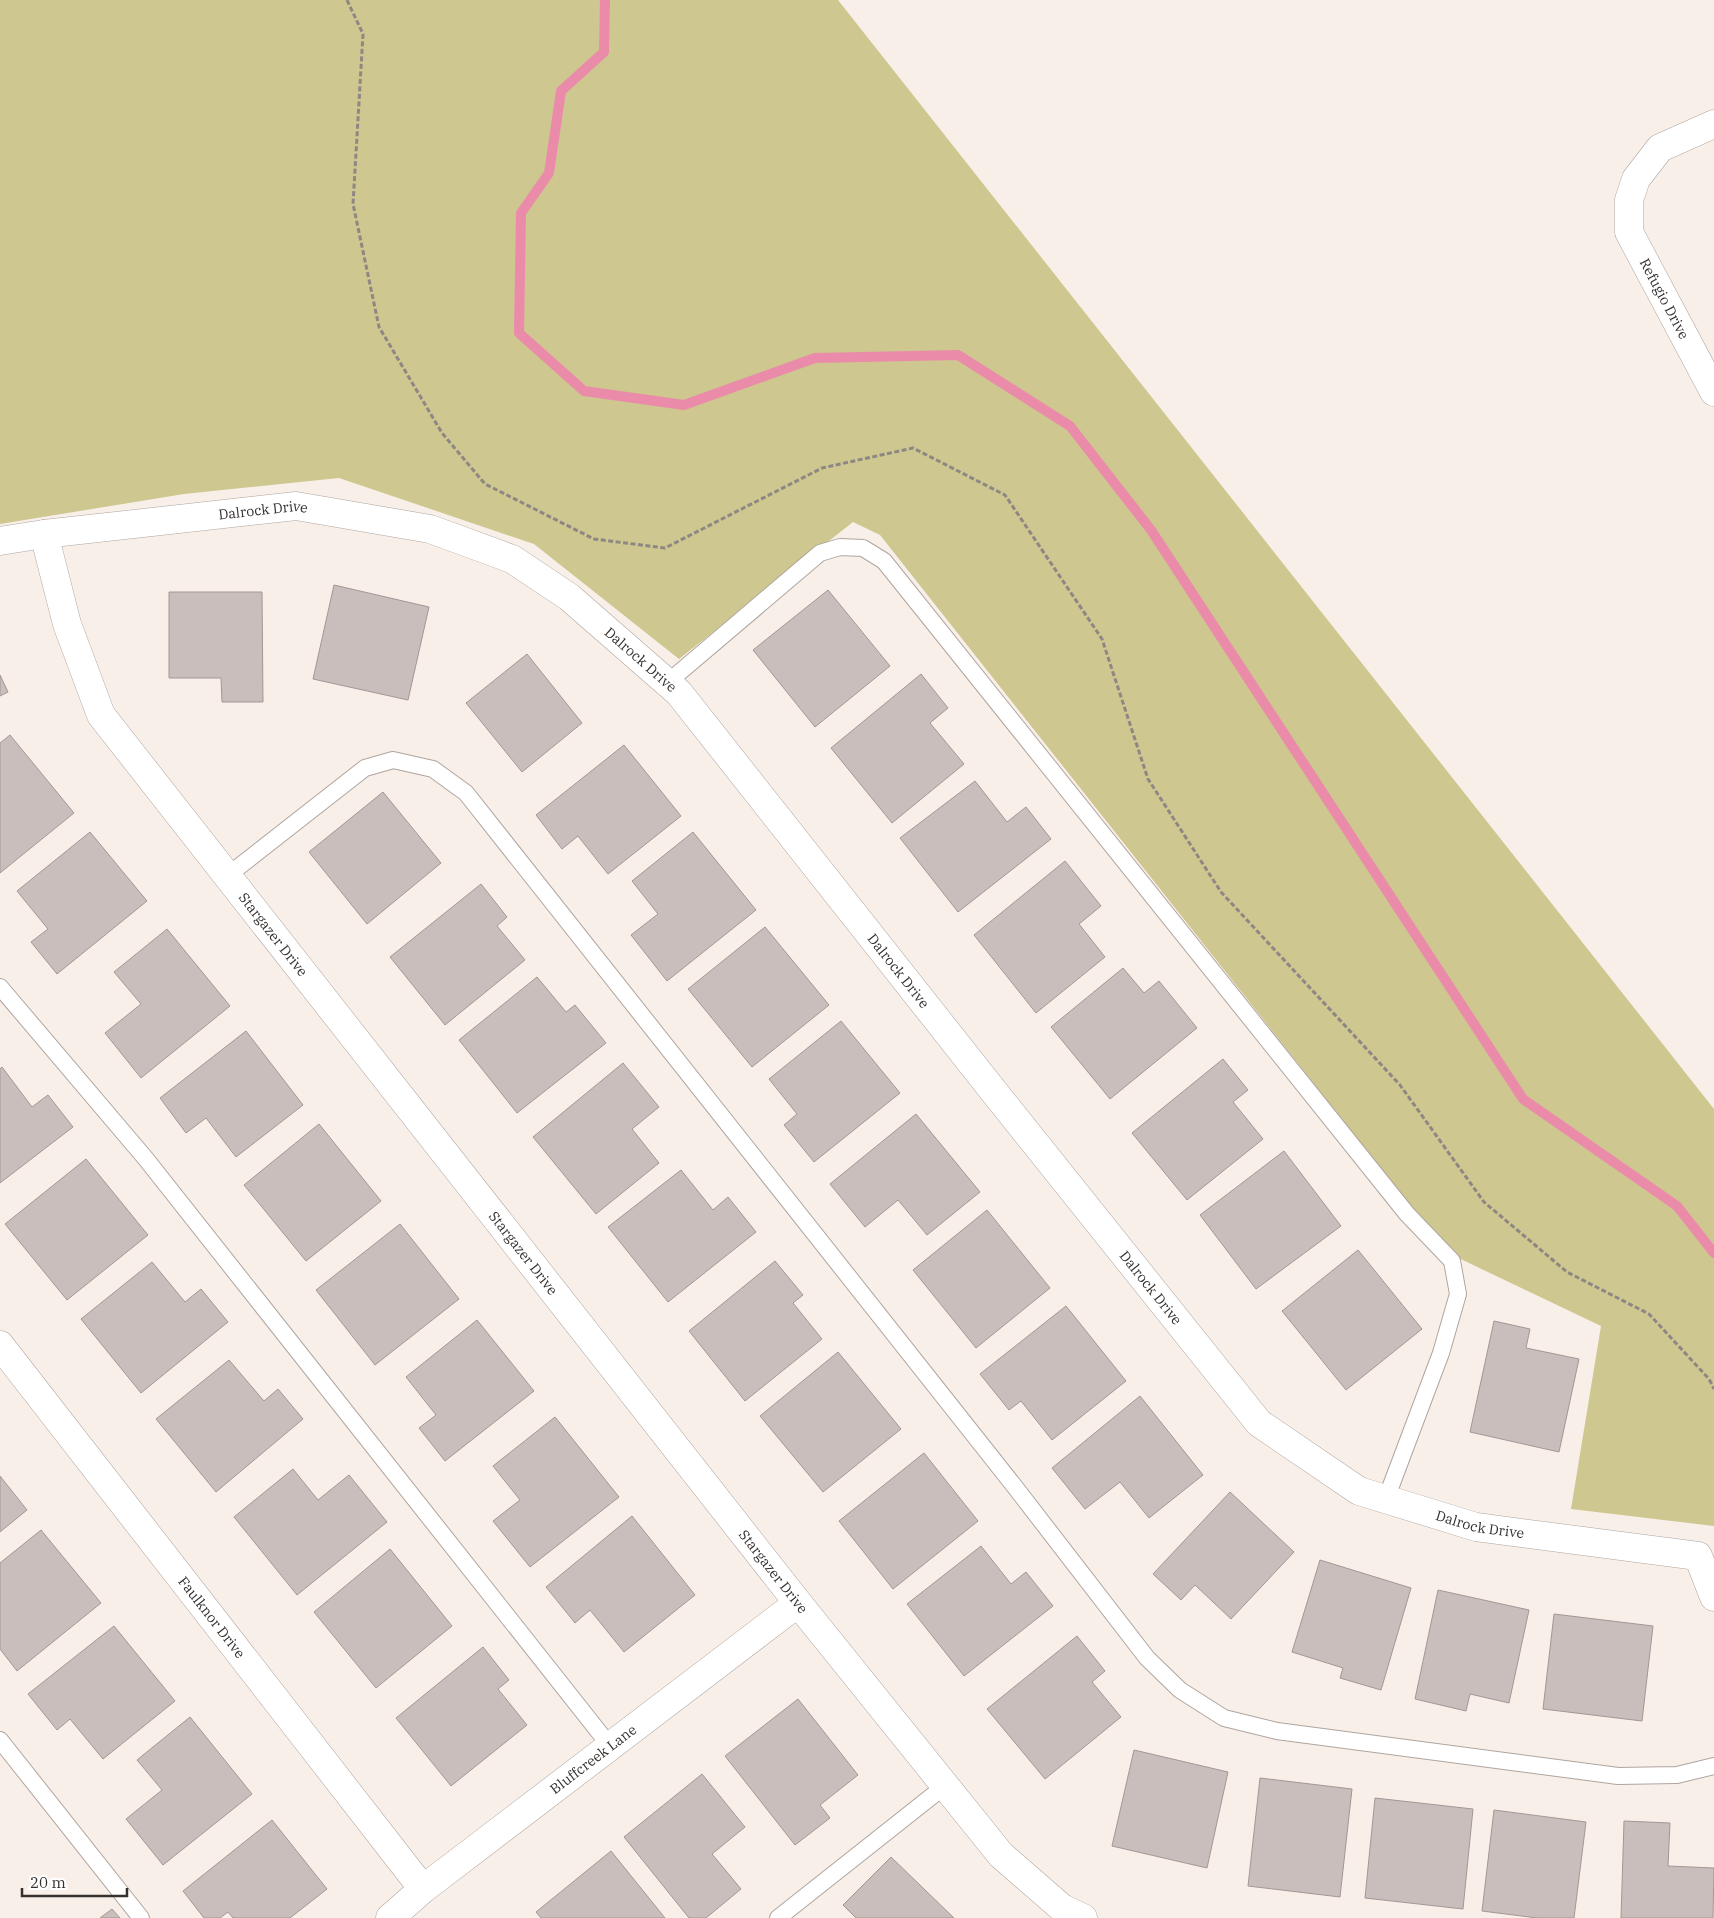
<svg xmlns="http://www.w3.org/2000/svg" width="1714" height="1918" viewBox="0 0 1714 1918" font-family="'IBM Plex Serif',serif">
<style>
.green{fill:#cec78f}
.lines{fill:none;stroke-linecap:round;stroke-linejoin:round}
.stream{stroke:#ea8ca9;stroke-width:10}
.building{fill:#cabebc;stroke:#a29795}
.lane-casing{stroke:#afa59f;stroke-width:18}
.street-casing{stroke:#afa59f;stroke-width:29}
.path{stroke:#8e8783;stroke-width:3;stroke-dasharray:5 2.5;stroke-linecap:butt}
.lane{stroke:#fff;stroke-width:16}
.street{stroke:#fff;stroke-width:28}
.labels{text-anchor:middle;stroke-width:4;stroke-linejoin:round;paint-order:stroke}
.street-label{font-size:14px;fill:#35312f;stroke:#fff}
</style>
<rect width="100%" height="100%" fill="#f9efe9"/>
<path class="green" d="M0 0H838L1714 1109V1526L1571 1509 1601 1326 1448 1253 880 535 853 522 679 659 534 544 339 478 184 494 0 524Z"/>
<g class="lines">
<path class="stream" d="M605 0 604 52 561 91 549 173 521 213 519 333 584 391 684 405 815 358 958 355 1070 426 1151 530 1523 1099 1677 1206 1714 1253"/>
</g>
<path class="building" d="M334 585 429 607 408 700 313 679Z
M828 590 890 666 815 727 753 650Z
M169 592H262L263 702H222L221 678H169Z
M527 654 582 723 522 772 466 703Z
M921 674 948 708 930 723 964 764 892 823 831 748Z
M0 675 8 692 0 696Z
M10 735 74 813 0 873V743Z
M624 745 681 816 608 874 578 836 562 849 536 815Z
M975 781 1007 822 1026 807 1051 839 958 912 900 838Z
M383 792 441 863 367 924 309 852Z
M90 832 147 901 57 974 31 942 48 929 17 891Z
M693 832 756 910 667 981 631 935 658 914 632 881Z
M1065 861 1101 906 1079 924 1105 957 1036 1013 974 935Z
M481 884 507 917 497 926 525 960 445 1025 390 957Z
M765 927 829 1005 752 1067 688 989Z
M167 929 230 1006 141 1078 105 1033 141 1004 114 972Z
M1123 968 1144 993 1159 981 1197 1028 1110 1099 1051 1027Z
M537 977 566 1012 575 1005 606 1043 517 1113 459 1040Z
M841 1021 900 1093 814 1162 784 1125 797 1114 769 1079Z
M246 1031 303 1105 236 1157 206 1118 186 1133 160 1098Z
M1223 1059 1248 1090 1233 1102 1263 1139 1187 1200 1132 1133Z
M623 1063 659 1107 632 1129 659 1163 596 1214 533 1137Z
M2 1067 32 1107 48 1095 73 1127 0 1183V1069Z
M916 1114 980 1192 927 1235 898 1200 865 1227 830 1184Z
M319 1124 381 1201 306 1261 244 1185Z
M1284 1151 1341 1226 1256 1289 1200 1215Z
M86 1159 148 1235 67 1300 5 1224Z
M681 1170 713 1210 728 1197 756 1232 668 1302 608 1227Z
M987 1210 1050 1288 976 1348 913 1270Z
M400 1224 459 1299 375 1365 316 1290Z
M1358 1250 1422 1329 1346 1390 1282 1311Z
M775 1261 803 1295 793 1303 822 1339 745 1401 689 1331Z
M152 1262 185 1302 201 1289 228 1322 141 1393 81 1319Z
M1066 1306 1126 1381 1052 1440 1021 1401 1009 1410 980 1374Z
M477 1320 534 1391 445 1461 419 1428 436 1415 406 1377Z
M1494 1321 1530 1329 1526 1348 1579 1359 1559 1452 1470 1432Z
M838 1352 901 1429 823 1492 760 1416Z
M229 1360 264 1401 278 1389 303 1419 216 1492 156 1419Z
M1140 1396 1203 1475 1149 1518 1120 1482 1085 1509 1052 1468Z
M555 1417 619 1497 530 1567 493 1521 520 1500 493 1466Z
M924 1453 978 1521 893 1589 839 1521Z
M293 1469 318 1500 349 1475 387 1522 297 1595 234 1517Z
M0 1476 27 1510 0 1532Z
M1230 1492 1294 1552 1231 1619 1195 1585 1181 1600 1153 1574Z
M632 1516 695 1595 624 1652 590 1610 575 1623 546 1587Z
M41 1530 101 1603 17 1671 0 1649V1563Z
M981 1546 1011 1584 1026 1572 1053 1606 964 1676 907 1604Z
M390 1549 452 1626 376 1688 314 1612Z
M1320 1560 1411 1588 1381 1690 1340 1678 1343 1668 1292 1652Z
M1438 1590 1529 1610 1509 1703 1470 1694 1466 1711 1415 1699Z
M1554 1614 1653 1626 1642 1721 1543 1709Z
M114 1626 175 1701 103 1759 70 1719 57 1730 28 1694Z
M1077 1636 1105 1671 1092 1682 1121 1717 1045 1779 987 1709Z
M483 1647 509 1680 498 1689 527 1725 451 1786 396 1718Z
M798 1699 858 1775 820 1805 830 1818 795 1845 725 1756Z
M190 1717 252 1794 163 1865 126 1819 162 1790 137 1760Z
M1134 1750 1228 1772 1207 1868 1112 1846Z
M702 1774 745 1827 712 1854 741 1889 706 1918H689L624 1837Z
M1260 1778 1352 1789 1340 1897 1248 1886Z
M1375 1798 1473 1809 1463 1909 1365 1898Z
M1494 1810 1586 1822 1574 1918H1537L1482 1911Z
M272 1820 327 1889 290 1918H233L228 1912 220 1918H204L183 1891Z
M1624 1821 1670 1823 1668 1866 1714 1868 1713 1918H1621Z
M611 1851 665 1918H541L536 1912Z
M891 1857 954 1918H856L843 1905Z
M112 1909 120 1918H100Z"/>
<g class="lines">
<defs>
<path id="lane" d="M667 683 820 553 840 547 863 548 884 561 1407 1214 1452 1261 1458 1294 1441 1353 1386 1499
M227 876 365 768 393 760 433 769 466 793 1015 1487 1147 1658 1180 1690 1224 1718 1277 1731 1618 1776 1677 1775 1714 1766
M0 987 146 1159 610 1746
M0 1740 141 1918
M778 1918 946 1785"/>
<g id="street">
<path id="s1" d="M1714 124 1660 148 1636 179 1629 200V232L1714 392"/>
<path id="s2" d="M44 534 67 624 101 715 798 1603 1001 1855 1062 1908 1083 1918"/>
<path id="s3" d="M0 541 44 534 296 506 430 529 512 559 569 597 679 693 995 1093 1259 1423 1359 1491 1476 1527 1698 1556 1714 1597"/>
<path id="s4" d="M0 1345 423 1889"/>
<path id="s5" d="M390 1918 423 1889 798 1603"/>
</g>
</defs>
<use href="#lane" class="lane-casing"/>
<use href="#street" class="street-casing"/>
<path class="path" d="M347 0 363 34 353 204 379 327 442 433 485 484 594 539 665 548 822 468 913 448 1005 495 1102 639 1148 779 1221 892 1400 1085 1484 1202 1567 1272 1649 1314 1709 1379 1714 1389"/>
<use href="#lane" class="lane"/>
<use href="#street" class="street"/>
</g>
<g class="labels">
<g class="street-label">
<text dy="5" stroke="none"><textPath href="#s1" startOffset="228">Refugio Drive</textPath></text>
<text dy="5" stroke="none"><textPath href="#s3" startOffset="265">Dalrock Drive</textPath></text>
<text dy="5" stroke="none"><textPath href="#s3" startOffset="685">Dalrock Drive</textPath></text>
<text dy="5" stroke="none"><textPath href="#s2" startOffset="469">Stargazer Drive</textPath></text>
<text dy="5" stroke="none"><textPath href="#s3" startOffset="1090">Dalrock Drive</textPath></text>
<text dy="5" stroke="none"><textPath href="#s2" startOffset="874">Stargazer Drive</textPath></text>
<text dy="5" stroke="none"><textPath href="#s3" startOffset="1495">Dalrock Drive</textPath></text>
<text dy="5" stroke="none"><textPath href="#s3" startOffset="1915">Dalrock Drive</textPath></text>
<text dy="5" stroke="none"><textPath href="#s2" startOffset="1279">Stargazer Drive</textPath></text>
<text dy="5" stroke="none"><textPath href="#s4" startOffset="345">Faulknor Drive</textPath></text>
<text dy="5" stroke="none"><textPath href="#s5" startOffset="258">Bluffcreek Lane</textPath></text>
</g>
</g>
<path d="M22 1888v8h105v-8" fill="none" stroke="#35312f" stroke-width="2.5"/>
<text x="30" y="1888" font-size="15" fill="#35312f" stroke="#ffffff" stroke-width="4" paint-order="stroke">20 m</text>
</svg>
